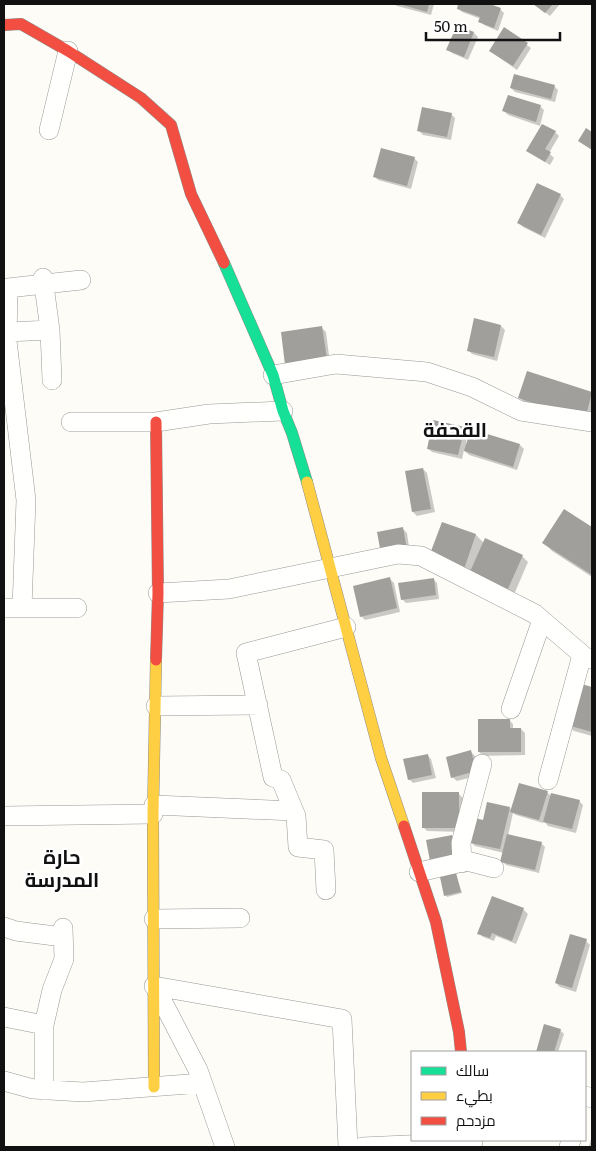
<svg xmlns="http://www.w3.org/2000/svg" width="596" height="1151" viewBox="0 0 596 1151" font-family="Literata,Cairo,serif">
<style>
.shadow{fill:#0003}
.building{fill:#a19f9c}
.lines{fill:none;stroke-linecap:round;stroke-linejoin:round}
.street-casing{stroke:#979795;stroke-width:20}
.fast-casing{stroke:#8e8d8b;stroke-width:12}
.slow-casing{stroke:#8e8d8b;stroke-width:12}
.jam-casing{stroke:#8e8d8b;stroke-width:12}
.street{stroke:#fffffe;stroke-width:19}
.fast{stroke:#16e098;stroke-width:11}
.slow{stroke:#ffcf43;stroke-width:11}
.jam{stroke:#f24e42;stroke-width:11}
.labels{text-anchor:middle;stroke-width:5;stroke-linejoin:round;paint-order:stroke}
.district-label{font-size:20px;font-weight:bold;fill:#111;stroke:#fff}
</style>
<rect width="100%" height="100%" fill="#fdfcf7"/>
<path class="shadow" d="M394 4H434L431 15 397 6Z
M460 4H486L500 9 504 13 498 31 484 25 480 21 481 19 462 12 458 8Z
M534 4H560L550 16Z
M458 26 474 33 478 37 468 60 452 53 448 49Z
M505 29 531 48 517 70 490 51Z
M554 86 558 90 555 102 515 92 511 88Z
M540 106 544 110 540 126 508 115 504 111Z
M451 114 455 118 451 140 423 135 419 131Z
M555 132 559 136 549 153 554 158 550 165 528 151Z
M414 158 418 162 411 189 378 180 374 176Z
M560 195 564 199 545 238 523 227 519 223Z
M501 326 505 330 497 361 472 354 468 350Z
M322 328 326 332 330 363 291 369Z
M528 372 592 393V421L526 404 520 398Z
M464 428 468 432 466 443 520 445 524 449 517 470 469 455 464 450 462 459 432 452 428 448Z
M423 469 427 473 435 512 417 516 413 512Z
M564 510 592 528V577L552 551 544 543Z
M442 523 476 535 484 543 522 556 528 562 513 597 436 565Z
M403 529 407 533 410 554 379 533Z
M390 579 394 583 400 612 365 620 361 616Z
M433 579 437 583 439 599 406 603 402 599Z
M579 685 592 688V736L574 731 568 725Z
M509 720 513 724V729H521L525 733V755L483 756 479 752Z
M471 752 475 756 480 775 457 781 452 777Z
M427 755 431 759 436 778 413 783 409 779Z
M547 792 551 796 579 801 583 805 576 833 548 826 544 821 543 823 516 815 513 813 508 836 541 843 545 847 539 873 506 865 502 861 504 853 475 846 471 842 484 822 510 808 512 811Z
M459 794 463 798 462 832 427 831 423 827Z
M456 874 462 893 447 897 446 895Z
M492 898 524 910 528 914 516 944 496 936 494 941 483 937 479 933Z
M586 941 590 945 576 992 560 987 556 983Z
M545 1026 560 1030 564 1034 558 1052H537Z
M592 1135V1147H590L589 1146Z"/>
<path class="building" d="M399 4H429L427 12Z
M458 4H490L501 8 494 28 478 22 480 17 457 9Z
M533 4H553L545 13Z
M457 25 474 32 464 57 446 50Z
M504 27 528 43 513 66 489 51Z
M514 74 555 85 551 99 510 88Z
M508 95 541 105 536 122 502 111Z
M422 107 452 113 447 137 417 131Z
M542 124 556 131 545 149 551 152 545 162 526 151Z
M586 128 592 132V150L578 141Z
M381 148 415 157 407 186 373 177Z
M537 183 561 194 541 235 517 223Z
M474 318 501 325 494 357 467 351Z
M322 326 327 359 285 365 281 332Z
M527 371 592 392 585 420 518 398Z
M433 420 465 427 458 455 427 449Z
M471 429 520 444 513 467 464 451Z
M423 468 431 509 412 512 405 471Z
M564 509 592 527V575L542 543Z
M442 522 476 534 463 572 428 559Z
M403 527 407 550 381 554 377 532Z
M485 538 523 555 507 591 469 574Z
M390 577 397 608 360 617 353 586Z
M434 578 436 595 401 600 398 583Z
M578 683 592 687V732L567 725Z
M478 719H510V728H521V752H478Z
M471 750 476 771 451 778 446 757Z
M428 754 432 775 408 780 403 759Z
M519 783 548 791 539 820 510 812Z
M422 792H459V828H422Z
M551 793 580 800 572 829 543 822Z
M487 802 510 807 500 849 470 843 475 818 483 820Z
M507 834 542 842 535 870 500 862Z
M452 835 456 856 430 861 426 840Z
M456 873 461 892 444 896 440 877Z
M492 896 524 908 512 941 492 933 490 938 477 934Z
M570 934 587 939 572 988 555 983Z
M544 1024 561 1029 554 1052H536Z"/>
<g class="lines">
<defs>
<path id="street" d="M49 130 68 51
M43 278 50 330 52 380
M7 332 50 330
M273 375 336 364 427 372 472 387 521 411 592 422
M71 422H156L209 414 283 411
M158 593 229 589 398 554 421 556 535 614 585 657 592 659
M4 608H77
M22 608 26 500 7 341 8 288 81 280
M156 706 258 705
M511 709 542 620
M548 780 582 655
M154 805 294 811
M4 816 153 814
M462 863 461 843 482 764
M419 872 467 861 494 868
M326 890 324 850 298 847 296 816 281 780 273 777 246 653 346 627
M154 919 240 918
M4 927 16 931 63 937
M154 986 342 1019 348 1147
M156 989 198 1070 225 1147
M4 1017 44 1025
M4 1081 33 1089 83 1092 202 1083
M44 1090V1025L52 990 64 959 63 928
M585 1096 592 1098
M362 1147 473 1142
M569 1147 571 1140"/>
<path id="fast" d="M224 263 273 375 283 411 292 433 307 482"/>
<path id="slow" d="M307 482 381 758 404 826
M154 1087 153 814 156 660"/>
<path id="jam" d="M4 25 21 24 68 51 141 98 171 125 191 194 224 263
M156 422 158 593 156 660
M404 826 436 922 459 1032 461 1052"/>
</defs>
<use href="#street" class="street-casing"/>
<use href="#fast" class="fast-casing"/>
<use href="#slow" class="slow-casing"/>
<use href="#jam" class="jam-casing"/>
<use href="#street" class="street"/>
<use href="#fast" class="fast"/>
<use href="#slow" class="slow"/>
<use href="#jam" class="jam"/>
</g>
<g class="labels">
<g class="district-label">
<text x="455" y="437">القحفة</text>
<text x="62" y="864">حارة<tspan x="62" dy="23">المدرسة</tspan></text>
</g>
</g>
<rect width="596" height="1151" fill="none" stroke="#111111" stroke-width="10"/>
<rect x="411" y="1051" width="175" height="90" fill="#ffffff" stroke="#a0a0a0"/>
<rect x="421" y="1067" width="25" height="8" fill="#16e098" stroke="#a0a0a0"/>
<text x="456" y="1076" font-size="15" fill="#111111">سالك</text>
<rect x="421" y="1092" width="25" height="8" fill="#ffcf43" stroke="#a0a0a0"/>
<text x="456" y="1101" font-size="15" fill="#111111">بطيء</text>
<rect x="421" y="1117" width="25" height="8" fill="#f24e42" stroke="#a0a0a0"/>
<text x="456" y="1126" font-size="15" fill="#111111">مزدحم</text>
<path d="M426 32v8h134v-8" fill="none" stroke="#111111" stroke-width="2.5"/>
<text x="434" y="32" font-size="15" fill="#111111" stroke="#ffffff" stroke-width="4" paint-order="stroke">50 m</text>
</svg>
